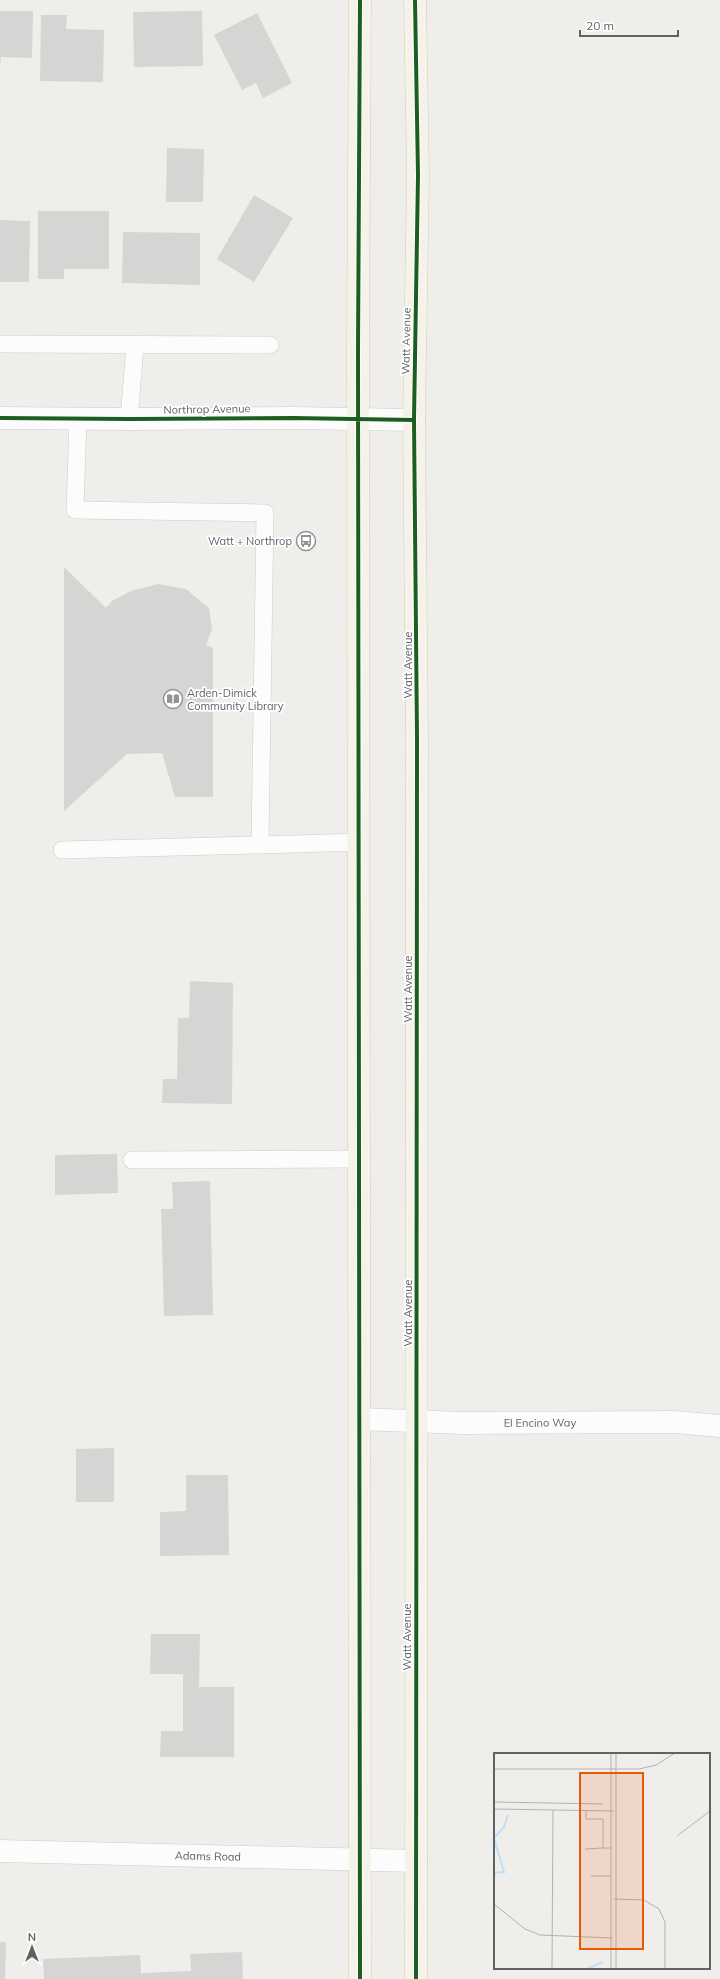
<svg xmlns="http://www.w3.org/2000/svg" width="720" height="1979" viewBox="0 0 720 1979" font-family="Mulish,sans-serif">
<style>
.building{fill:#d6d5d3}
.lines{fill:none;stroke-linecap:round;stroke-linejoin:round}
.lane-casing{stroke:#cbcccc;stroke-width:18}
.street-casing{stroke:#cbcccc;stroke-width:23}
.secondary-casing{stroke:#cacacb;stroke-width:23}
.primary-casing{stroke:#d7ceb8;stroke-width:23}
.lane{stroke:#fdfcfc;stroke-width:17}
.street{stroke:#fdfcfc;stroke-width:22}
.secondary{stroke:#fdfcfc;stroke-width:22}
.primary{stroke:#f4f2e9;stroke-width:22}
.cycleway-casing{stroke:#fff;stroke-width:6}
.cycleway{stroke:#1b5e20;stroke-width:4}
.labels{text-anchor:middle;stroke-width:3.5;stroke-linejoin:round;paint-order:stroke}
.street-label{font-size:11px;fill:#5f6368;stroke:#fff}
.poi-label{font-size:11px;fill:#5f6368;stroke:#fff;text-anchor:end}
.inset-river{fill:none;stroke:#bfe0f9;stroke-width:2}
.inset-road{fill:none;stroke:#b1b2b2;stroke-width:1}
.view{fill:#e8590c;fill-opacity:0.15;stroke:#e8590c;stroke-width:2}
.inset-edge{fill:none;stroke:#5f6368;stroke-width:2}
</style>
<rect width="100%" height="100%" fill="#efeeea"/>
<path class="building" d="M0 11H33L32 58 1 57 0 65Z
M202 11 203 66 134 67 133 12Z
M257 13 292 83 263 98 256 83 242 90 214 35Z
M41 15H67L66 29 104 30 103 82 40 81Z
M167 148 204 149 203 202H166Z
M254 195 293 218 254 282 217 259Z
M38 211H109V269H64V279H38Z
M0 220 30 221 29 282H0Z
M123 232 200 233V285L122 283Z
M64 567 106 608 112 601 131 591 158 584 186 589 209 608 212 629 206 645 213 648V797H175L162 753 127 754 64 811Z
M190 981 233 983 232 1104 162 1103 163 1079H177L178 1018H189Z
M117 1154 118 1193 55 1195V1155Z
M210 1181 213 1315 164 1316 161 1209H173L172 1182Z
M114 1448V1502H76V1449Z
M186 1475H228L229 1555 160 1556V1512L186 1511Z
M151 1634H200L199 1687H234V1757H160L161 1731H183V1674H150Z
M0 1942H6L5 1979H0Z
M242 1952 243 1979H44L43 1959 140 1955 141 1973 191 1971 190 1954Z"/>
<g class="lines">
<defs>
<path id="lane" d="M0 344 270 345
M78 419 75 510 265 513 260 845 360 842
M129 419 135 346
M62 850 260 845
M132 1160 360 1159"/>
<g id="street">
<path id="s1" d="M360 1419 462 1423 675 1422 720 1426"/>
<path id="s2" d="M0 1851 416 1861"/>
</g>
<path id="secondary" d="M0 418 129 419 293 418 414 420"/>
<path id="primary" d="M415 0 418 175 414 420 417 737 416 1979
M360 1979 358 350 360 0"/>
</defs>
<use href="#lane" class="lane-casing"/>
<use href="#street" class="street-casing"/>
<use href="#secondary" class="secondary-casing"/>
<use href="#primary" class="primary-casing"/>
<use href="#lane" class="lane"/>
<use href="#street" class="street"/>
<use href="#secondary" class="secondary"/>
<use href="#primary" class="primary"/>
<defs>
<path id="cycleway" d="M415 0 418 175 414 420 417 737 416 1979
M0 418 129 419 293 418 414 420
M360 1979 358 350 360 0"/>
</defs>
<use href="#cycleway" class="cycleway-casing"/>
<use href="#cycleway" class="cycleway"/>
</g>
<defs>
<symbol id="bus-ring" viewBox="-11 -11 22 22"><circle r="9.5" fill="#fff" stroke="#919496" stroke-width="1.5"/><path d="M-5-6H5V4H4V6H2V4H-2V6H-4V4H-5ZM-3.5-4V0h7V-4ZM-3.5 1.2v1.5H-2V1.2ZM2 1.2v1.5H3.5V1.2Z" fill="#919496"/></symbol>
<symbol id="library-ring" viewBox="-11 -11 22 22"><circle r="9.5" fill="#fff" stroke="#919496" stroke-width="1.5"/><path d="M-6-4Q-3-5.5-.7-3.5V5Q-3 3-6 4ZM6-4Q3-5.5 .7-3.5V5Q3 3 6 4Z" fill="#919496"/></symbol>
</defs>
<g fill-rule="evenodd">
<use href="#bus-ring" x="295" y="530" width="22" height="22"/>
<use href="#library-ring" x="162" y="688" width="22" height="22"/>
</g>
<g class="labels">
<g class="street-label">
<text transform="translate(406 341) rotate(-89)" y="4">Watt Avenue</text>
<text transform="translate(207 409) rotate(-1)" y="4">Northrop Avenue</text>
<text transform="translate(408 665) rotate(-90)" y="4">Watt Avenue</text>
<text transform="translate(408 989) rotate(-90)" y="4">Watt Avenue</text>
<text transform="translate(408 1313) rotate(-90)" y="4">Watt Avenue</text>
<text dy="4" stroke="none"><textPath href="#s1" startOffset="180">El Encino Way</textPath></text>
<text transform="translate(407 1637) rotate(-90)" y="4">Watt Avenue</text>
<text dy="4" stroke="none"><textPath href="#s2" startOffset="208">Adams Road</textPath></text>
</g>
<g class="poi-label">
<text x="292" y="545">Watt + Northrop</text>
<text x="187" y="697" text-anchor="start">Arden-Dimick<tspan x="187" dy="13">Community Library</tspan></text>
</g>
</g>
<g transform="translate(494 1753)">
<rect width="216" height="216" fill="#efeeea"/>
<path class="inset-river" d="M0 120 10 119 0 85 10 74 14 62M69 216H92L109 209"/>
<path class="inset-road" d="M117 0V216M122 0V216M0 16H145L162 12 181 0M0 49 109 51M0 56 120 58M92 57V66H109V95H117M183 83 216 58M91 96 109 95M97 123H117M120 146 150 147 165 156 171 169V216M0 151 31 176 46 182 119 185M58 216 59 57"/>
<path class="view" d="M86 20H149V196H86Z"/>
<rect width="216" height="216" class="inset-edge"/>
</g>
<g transform="translate(32 1947)" stroke="#ffffff" stroke-width="3" paint-order="stroke">
<path d="M0-3L7 15L0 10L-7 15Z" fill="#5f6368"/>
<text y="-6" font-size="11" font-weight="bold" text-anchor="middle" fill="#5f6368">N</text>
</g>
<path d="M580 30v6h98v-6" fill="none" stroke="#5f6368" stroke-width="2"/>
<text x="586" y="30" font-size="12" fill="#5f6368" stroke="#ffffff" stroke-width="3" paint-order="stroke">20 m</text>
</svg>
